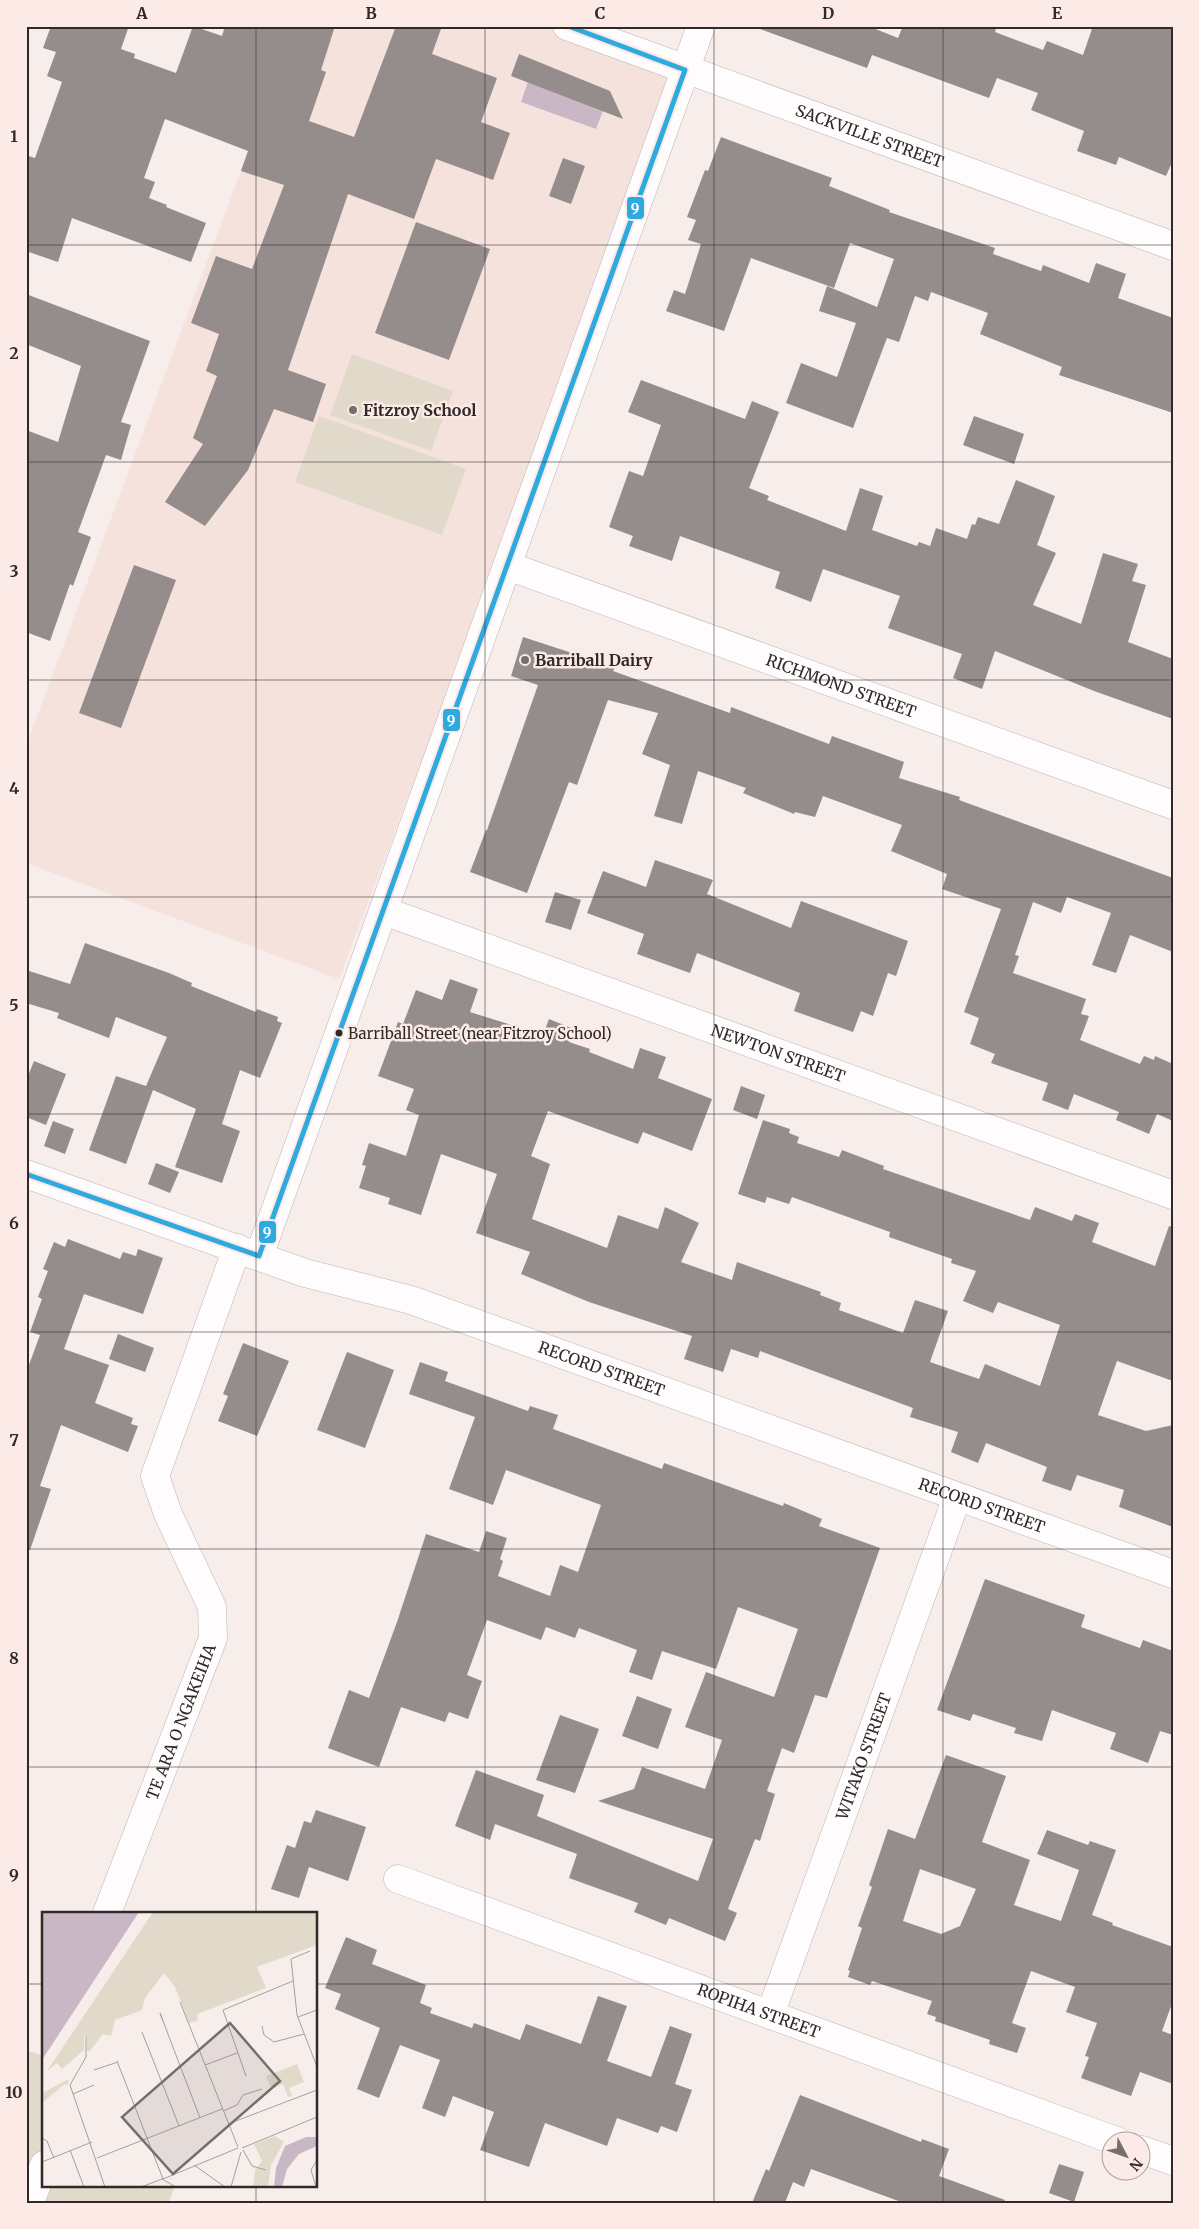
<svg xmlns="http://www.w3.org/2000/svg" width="1199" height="2229" viewBox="0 0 1199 2229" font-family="Merriweather,serif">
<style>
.built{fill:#f5e2dd}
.green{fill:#e1daca}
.water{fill:#cab7c5}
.building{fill:#958c8c;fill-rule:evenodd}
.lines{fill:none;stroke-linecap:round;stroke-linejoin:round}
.minor-casing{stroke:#bcb5b2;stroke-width:29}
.minor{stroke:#fefcfc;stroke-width:28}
.bus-1-casing{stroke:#fceae6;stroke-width:9}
.bus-1{stroke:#2faae1;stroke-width:5}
.grid{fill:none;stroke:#302928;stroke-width:1;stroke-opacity:0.55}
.poi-dot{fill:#766e6c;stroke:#fceae6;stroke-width:2}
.bus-dot{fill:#302928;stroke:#fceae6;stroke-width:2}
.labels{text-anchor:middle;stroke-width:5;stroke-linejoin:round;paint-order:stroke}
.bus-label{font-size:15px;fill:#302928;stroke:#fceae6;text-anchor:start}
.street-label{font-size:16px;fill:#302928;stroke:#fceae6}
.poi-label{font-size:16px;font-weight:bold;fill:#302928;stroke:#fceae6;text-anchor:start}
.inset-road{fill:none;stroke:#a79f9d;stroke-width:1}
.view{fill:#766e6c;fill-opacity:0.15;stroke:#766e6c;stroke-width:2.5}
.inset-edge{fill:none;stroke:#302928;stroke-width:2.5}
.line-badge{stroke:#fceae6;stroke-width:2}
.badge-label{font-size:14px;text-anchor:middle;font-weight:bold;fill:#fff}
.neatline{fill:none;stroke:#302928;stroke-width:2}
.grid-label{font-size:16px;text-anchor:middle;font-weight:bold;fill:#302928}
</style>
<rect width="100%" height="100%" fill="#f7eeeb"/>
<path class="built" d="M295 26H550L682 75 339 979 26 863V746Z"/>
<path class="green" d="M352 354 453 391 431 451 330 415Z
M319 416 466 469 442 535 295 482Z
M26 2050 44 2056V2185H175L169 2203H26Z"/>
<path class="water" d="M534 64 610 92 596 129 521 102Z"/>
<path class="building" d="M51 26H129L121 49 135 54 134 58 176 73 193 26 222 36 225 26H335L321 70 326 72 309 121 354 137 396 26H442L432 54 497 78 481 122 510 133 493 180 436 159 414 219 348 194 288 370 326 384 313 422 274 409 248 470 205 526 165 502 203 444 193 438 217 376 206 371 219 334 191 323 216 256 252 269 284 185 241 171 248 151 165 119 144 178 155 182 149 198 167 205 166 207 206 223 191 262 72 218 58 262 26 251V155L35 158 62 82 47 76 56 52 43 48Z
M761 26H868L898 38 903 26H997L995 32 1043 50 1047 41 1083 55 1093 26H1173V160L1166 176 1119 157 1116 165 1077 151 1084 131 1031 110 1038 93 997 78 989 98 872 55 867 68 760 29Z
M519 54 610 91 623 119 511 76Z
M721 137 832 178 829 186 890 210 889 212 995 248 993 254 1041 271 1043 265 1089 283 1096 263 1126 274 1118 298 1173 318V413L1059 375 1062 367 980 334 988 313 931 292 928 301 915 296 899 342 887 338 853 428 786 403 801 363 837 377 856 323 819 311 827 286 877 307 894 259 850 243 834 288 751 258 724 331 666 311 674 290 685 294 701 244 688 240 696 220 687 217 705 170 708 171Z
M563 158 585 166 571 204 549 196Z
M416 222 490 249 449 360 375 333Z
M26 294 150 341 121 422 131 425 121 460 106 455 78 532 91 537 73 586 70 584 50 641 26 632V430L58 442 81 366 26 344Z
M641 380 745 419 752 401 779 412 749 488 769 496 767 500 846 531 860 488 883 496 872 530 917 546 919 542 930 546 936 528 967 539 972 524 975 525 978 517 999 524 1016 480 1055 496 1037 545 1056 553 1033 605 1081 624 1103 553 1138 564 1132 581 1146 585 1128 642 1173 659V719L1094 691 995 651 982 689 953 678 962 654 888 628 900 596 823 569 811 602 775 588 780 572 680 536 672 561 629 546 633 536 609 527 629 471 643 476 661 425 628 412Z
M974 416 1024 434 1014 464 963 445Z
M134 565 176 580 121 728 79 713Z
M523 637 615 667 613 671 730 713 731 707 829 744 832 736 904 762 899 778 960 797 959 800 1173 878V952L1130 935 1116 973 1092 965 1111 913 1067 897 1061 913 1033 902 1015 955 1019 956 1013 973 1086 999 1081 1014 1089 1016 1080 1040 1140 1064 1144 1056 1154 1060 1155 1056 1173 1064V1121L1157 1114 1149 1134 1116 1120 1119 1112 1074 1094 1068 1110 1042 1100 1048 1083 991 1063 995 1054 970 1044 979 1018 964 1012 1001 909 942 889 947 874 891 851 902 825 823 796 815 817 795 812 794 814 743 793 746 788 698 771 682 824 654 816 670 765 642 754 658 713 608 700 577 785 569 782 527 893 470 872 486 830H487L538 685 511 676Z
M655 860 713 880 707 894 791 928 801 901 908 941 896 976 888 973 873 1016 861 1011 853 1032 794 1011 800 993 697 953 690 973 637 954 644 934 587 913 603 871 646 887Z
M555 892 581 900 571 930 545 922Z
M85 943 169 973 192 983 191 986 256 1012 257 1009 278 1017 277 1021 282 1023 260 1078 240 1070 222 1124 240 1131 222 1183 175 1167 196 1109 153 1090 126 1164 89 1150 116 1076 146 1086 167 1037 116 1017 109 1038 57 1018 59 1013 26 1003V970L70 984Z
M450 979 478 989 470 1012 543 1035 549 1019 574 1029 569 1042 590 1049 589 1052 633 1069 640 1048 666 1057 658 1078 712 1099 692 1151 643 1132 638 1144 548 1111 531 1156 550 1164 532 1219 607 1248 618 1215 658 1229 665 1207 699 1223 681 1262 732 1280 737 1262 821 1292 820 1295 841 1303 839 1310 903 1333 915 1300 948 1311 930 1362 979 1379 985 1364 1040 1386 1060 1325 998 1302 993 1313 963 1301 976 1271 951 1263 952 1259 889 1237 890 1232 792 1197 789 1204 767 1197 765 1203 738 1194 763 1120 790 1129 789 1133 799 1137 797 1143 839 1157 842 1150 884 1166 883 1169 1030 1220 1035 1207 1072 1221 1075 1214 1099 1223 1092 1242 1155 1266 1169 1226 1173 1227V1381L1117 1361 1098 1415 1146 1431 1173 1425V1527L1119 1507 1124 1490 1077 1475 1071 1491 1042 1481 1047 1467 986 1443 978 1463 951 1452 958 1432 910 1417 913 1408 760 1351 758 1358 731 1349 723 1372 684 1359 692 1336 589 1302 521 1274 530 1252 476 1233 497 1174 441 1154 421 1215 388 1204 390 1198 359 1188 366 1166 362 1165 369 1143 406 1156 419 1115 406 1110 414 1089 378 1076 398 1022 403 1024 416 990 442 1000Z
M34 1061 66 1074 46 1125 26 1117V1081Z
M741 1086 765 1095 757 1119 733 1110Z
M53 1121 74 1129 65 1154 44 1146Z
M156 1163 179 1172 170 1193 148 1184Z
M68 1239 120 1259 123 1252 136 1256 138 1249 163 1258 143 1314 84 1294 64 1349 109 1365 95 1403 133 1418 131 1424 138 1426 128 1452 61 1425 40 1486 51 1489 30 1550 26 1549V1373L40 1335 30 1332 42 1299 38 1297 48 1271 43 1269 54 1242 65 1247Z
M118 1334 154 1348 145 1372 109 1359Z
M243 1343 289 1361 257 1436 218 1421 228 1396 223 1394Z
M347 1352 394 1370 365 1448 317 1430Z
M420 1362 448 1372 445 1381 528 1411 530 1406 558 1415 553 1429 662 1469 664 1463 783 1506 784 1503 822 1519 819 1526 880 1548 827 1698 815 1695 794 1753 782 1748 767 1791 775 1794 760 1841 755 1839 728 1909 737 1913 725 1941 669 1918 666 1925 634 1912 638 1903 569 1878 577 1854 495 1824 490 1840 455 1826 476 1770 544 1795 537 1816 698 1881 713 1839 598 1801 634 1789 642 1767 705 1789 722 1740 685 1727 706 1672 774 1697 798 1629 738 1607 716 1669 662 1651 652 1680 629 1672 637 1650 579 1628 575 1638 546 1627 541 1640 487 1620 467 1675 482 1681 468 1719 449 1712 445 1722 401 1707 379 1767 328 1748 349 1690 369 1698 397 1622 426 1534 479 1552 486 1531 507 1538 500 1559 503 1561 498 1576 550 1596 560 1565 578 1572 601 1505 506 1470 493 1505 449 1489 475 1417 409 1394Z
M985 1579 1085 1615 1081 1627 1140 1648 1143 1640 1173 1651V1735L1160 1731 1148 1763 1110 1749 1116 1733 1052 1710 1042 1741 1014 1733 1016 1728 973 1714 970 1721 937 1710Z
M637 1696 672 1709 658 1749 622 1736Z
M560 1715 599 1729 575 1793 536 1780Z
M946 1755 1006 1776 982 1842 1030 1860 1014 1905 1061 1921 1079 1870 1037 1854 1047 1830 1088 1845 1090 1841 1116 1850 1092 1915 1113 1923 1112 1925 1173 1947V2001L1162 2031 1173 2035V2084L1140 2072 1131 2096 1081 2078 1089 2057 1085 2056 1097 2023 1066 2012 1075 1987 1031 1971 1012 2023 1026 2028 1017 2053 989 2044 990 2040 935 2021 936 2017 927 2014 932 2001 872 1981 870 1985 848 1977 850 1971 848 1970 862 1928 858 1926 872 1887 869 1885 888 1829 915 1839ZM920 1869 976 1889 960 1926 941 1934 903 1921Z
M316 1810 366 1827 348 1881 309 1867 299 1898 271 1889 287 1845 295 1848 304 1821 311 1823Z
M346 1937 377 1950 372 1964 426 1985 420 2003 432 2008 430 2013 472 2028 474 2023 520 2040 526 2024 581 2044 598 1996 627 2006 607 2061 651 2077 670 2026 692 2034 675 2084 692 2090 677 2132 661 2126 658 2133 617 2118 607 2146 545 2123 529 2167 480 2150 494 2112 453 2096 445 2117 422 2108 440 2060 400 2045 379 2098 357 2089 380 2028 335 2009 341 1994 325 1988Z
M800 2095 921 2142 922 2139 949 2149 939 2176 1005 2200 1004 2203H904L811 2169 804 2187 793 2182 785 2203H752L766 2169 769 2171Z
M1059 2164 1084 2172 1074 2202 1049 2193Z"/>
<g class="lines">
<defs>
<g id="minor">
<path id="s1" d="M567 26 1173 246"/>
<path id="s2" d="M508 566 1173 805"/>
<path id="s3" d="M384 911 1173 1195"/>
<path id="s4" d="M26 1174 305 1273 411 1300 1173 1574"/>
<path d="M259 1256 701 26"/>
<path id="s5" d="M398 1879 1119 2142"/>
<path id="s6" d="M107 1913 213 1638 212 1607 168 1514 155 1476 237 1248"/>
<path id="s7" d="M770 2015 957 1497"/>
<path d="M1142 2150 1173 2161"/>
<path d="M30 2203 44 2165"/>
</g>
</defs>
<use href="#minor" class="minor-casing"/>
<use href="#minor" class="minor"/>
<defs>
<path id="bus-1" d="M26 1174 259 1256 685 70 568 26"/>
</defs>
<use href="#bus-1" class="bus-1-casing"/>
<use href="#bus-1" class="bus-1"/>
</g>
<path class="grid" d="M256 26V1913M485 26V2203M714 26V2203M943 26V2203M26 245H1173M26 462H1173M26 680H1173M26 897H1173M26 1114H1173M26 1332H1173M26 1549H1173M26 1767H1173M26 1984H44M316 1984H1173M256 2185V2203"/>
<g class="poi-dot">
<circle cx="353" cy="410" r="5"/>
<circle cx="525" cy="660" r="5"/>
</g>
<circle class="bus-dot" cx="339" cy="1033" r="4.5"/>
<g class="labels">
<g class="bus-label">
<text x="348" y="1039">Barriball Street (near Fitzroy School)</text>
</g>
<g class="street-label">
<text dy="6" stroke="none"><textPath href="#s1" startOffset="322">SACKVILLE STREET</textPath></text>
<text dy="6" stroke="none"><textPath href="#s2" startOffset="354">RICHMOND STREET</textPath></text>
<text dy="6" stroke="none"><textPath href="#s3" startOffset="419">NEWTON STREET</textPath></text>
<text dy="6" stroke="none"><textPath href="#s4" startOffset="608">RECORD STREET</textPath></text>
<text dy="6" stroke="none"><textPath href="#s4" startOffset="1012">RECORD STREET</textPath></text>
<text dy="6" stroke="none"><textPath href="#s6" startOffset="205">TE ARA O NGAKEIHA</textPath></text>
<text dy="6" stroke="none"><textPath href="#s7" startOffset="275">WITAKO STREET</textPath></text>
<text dy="6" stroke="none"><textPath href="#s5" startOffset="384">ROPIHA STREET</textPath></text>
</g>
<g class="poi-label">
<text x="363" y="416">Fitzroy School</text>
<text x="535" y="666">Barriball Dairy</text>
</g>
</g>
<g transform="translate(42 1912)">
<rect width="275" height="275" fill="#f7eeeb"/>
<path d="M111 0H275V33L215 55 224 76 155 102 156 108 147 111 133 75 122 61 103 86 100 98 73 108 69 124 61 122 48 139H45V124L42 123V138L20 157 15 151 5 159ZM255 152 262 170 247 176 250 184 246 185 241 172 229 177 224 164ZM27 167 25 174 23 172 0 191V181ZM233 224 242 230 229 253 226 275H211L213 258 220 249 212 232Z" fill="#e1daca"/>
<path d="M0 0H97L0 148ZM264 225H275V234L257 242 245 257 240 275H232L234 256 243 234Z" fill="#cab7c5"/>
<path class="inset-road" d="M268 39 249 47 255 103 275 155M138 90 196 235M256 105 275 98M121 109 118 101 158 206M220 114 222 123 232 130 262 122M100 120 137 214M44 124V145L28 173 63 275M75 149 121 267 196 236M163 153 195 141M52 158 76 150M204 164 181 98 251 69M31 182 52 173M181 199 195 193 201 183 220 177M186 212 275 178M0 226 5 229 12 246M200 236 275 205M28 238 42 275M201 238 210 254 224 258M55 246 180 197M0 250 50 230M152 253 183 275M99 275 120 267 134 275M189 275 199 240M274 275 269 258 275 248"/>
<path class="view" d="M188 111 238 169 131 262 80 205Z"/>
<rect width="275" height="275" class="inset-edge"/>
</g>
<g class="line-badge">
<rect x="626" y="196" width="19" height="24" rx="5" fill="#2faae1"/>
<rect x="442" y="708" width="19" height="24" rx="5" fill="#2faae1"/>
<rect x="258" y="1220" width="19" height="24" rx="5" fill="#2faae1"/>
</g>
<g class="badge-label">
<text x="635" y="213">9</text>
<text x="451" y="725">9</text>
<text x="267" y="1237">9</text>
</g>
<rect width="1199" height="2229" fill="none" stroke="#fceae6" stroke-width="55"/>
<g transform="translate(1126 2156) rotate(131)"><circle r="24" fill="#fceae6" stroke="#aa9d9a"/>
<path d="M0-4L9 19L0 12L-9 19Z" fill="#766e6c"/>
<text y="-8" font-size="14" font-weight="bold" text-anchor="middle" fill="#302928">N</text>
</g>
<rect x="28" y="28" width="1144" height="2174" class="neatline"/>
<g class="grid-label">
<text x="142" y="19">A</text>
<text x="371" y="19">B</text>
<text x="600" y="19">C</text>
<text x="828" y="19">D</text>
<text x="1057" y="19">E</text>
<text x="14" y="142">1</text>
<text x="14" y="359">2</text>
<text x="14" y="577">3</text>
<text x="14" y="794">4</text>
<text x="14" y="1011">5</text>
<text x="14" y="1229">6</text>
<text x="14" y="1446">7</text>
<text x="14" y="1664">8</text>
<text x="14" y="1881">9</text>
<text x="14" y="2098">10</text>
</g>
</svg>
